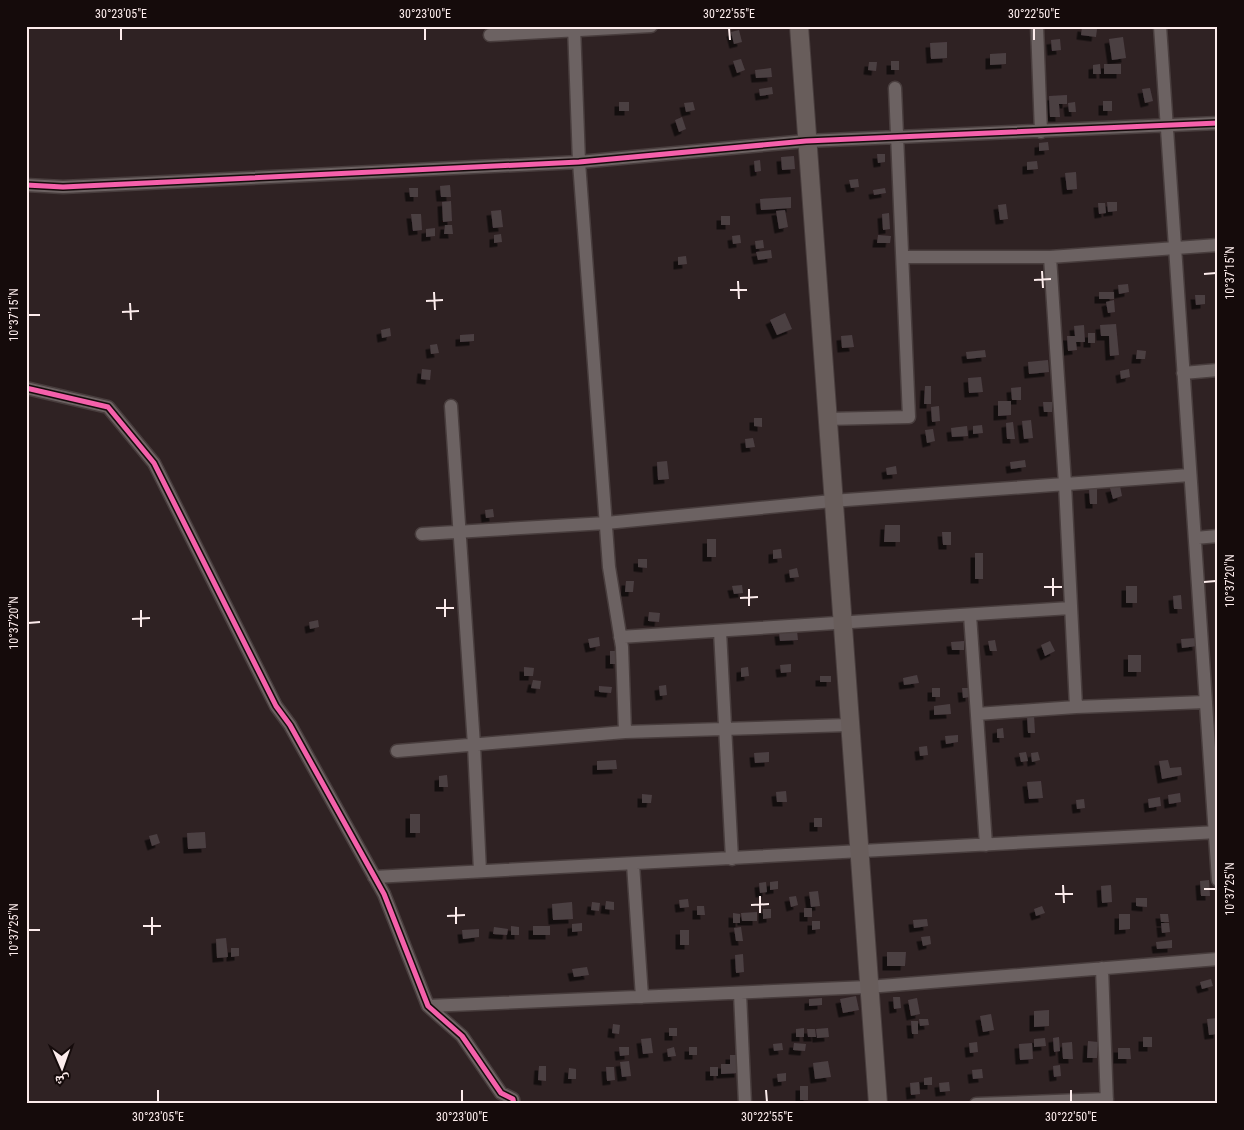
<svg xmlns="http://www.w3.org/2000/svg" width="1244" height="1130" viewBox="0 0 1244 1130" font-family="'Roboto Condensed','Noto Naskh Arabic',sans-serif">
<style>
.building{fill:#4c3f43;filter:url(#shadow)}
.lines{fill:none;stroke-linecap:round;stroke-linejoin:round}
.street-casing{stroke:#483d3d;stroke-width:15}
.secondary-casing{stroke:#483d3d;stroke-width:20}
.street{stroke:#6c6262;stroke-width:12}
.secondary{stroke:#685d5b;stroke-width:18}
.cycleway-casing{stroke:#150b0b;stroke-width:8}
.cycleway{stroke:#f560ab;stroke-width:5}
.ticks{fill:none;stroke:#fcecec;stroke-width:2}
.neatline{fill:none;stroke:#fcecec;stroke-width:2}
.ticks-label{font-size:12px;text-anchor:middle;fill:#fcecec}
</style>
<defs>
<filter id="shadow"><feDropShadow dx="-4.5" dy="4.5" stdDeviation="0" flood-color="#0009"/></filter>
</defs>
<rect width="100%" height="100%" fill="#2f2223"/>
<path class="building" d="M1082 27 1097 29 1096 37 1081 35Z
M739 30 742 42 734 44 731 32Z
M1123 37 1126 58 1112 60 1109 39Z
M1060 39 1061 50 1052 51 1051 40Z
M947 42V58L931 59 930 43Z
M1006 53V64L990 65V54Z
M741 59 745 70 737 73 733 61Z
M891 61H899V70H891Z
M869 62H877L876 71 868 70Z
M1100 64 1101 74H1093V65Z
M1104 64H1121V74H1104Z
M771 68 772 77 756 78 755 70Z
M772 87 773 94 760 96 759 89Z
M1150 88 1153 101 1145 103 1142 89Z
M1067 95V104H1059L1060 117H1050L1049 96Z
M1103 101H1112V111H1103Z
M619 102H629V111H619Z
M693 102 695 110 686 112 684 103Z
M1075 102 1076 112H1069L1068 103Z
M682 117 686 129 679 132 675 120Z
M1048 142 1049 150 1039 151V143Z
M877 154H885V162L878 163Z
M794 156 795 169 782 170 781 157Z
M760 160 761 171 755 172 754 161Z
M1037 161 1038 169 1027 170V162Z
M1076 172 1077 189 1067 190 1065 173Z
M858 179 859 187 851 188 849 180Z
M450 185 451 197H441L440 186Z
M409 188H418V197H410Z
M885 188 886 193 874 195 873 190Z
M791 197V208L761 210 760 199Z
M451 201 452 221 443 222 442 202Z
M1107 202H1117V211L1108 212Z
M1098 203H1105L1106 213 1099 214Z
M1006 204 1008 219 1000 220 998 205Z
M501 210 503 227 493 228 491 211Z
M785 210 788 227 779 229 776 211Z
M889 213 890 229 883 230 882 214Z
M411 214H421L422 230 413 231Z
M721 216H730V225H721Z
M445 225H452L453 234H444Z
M435 228V236L426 237V229Z
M501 234 502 242 494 243V235Z
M740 235 741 243 733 244 732 236Z
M878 235 891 236 890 243H877Z
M763 240 764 248 756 249 755 241Z
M771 250 772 258 758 260 756 252Z
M686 256 687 264 678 265V257Z
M1128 284 1129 292 1119 294 1118 285Z
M1099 292H1114V299H1099Z
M1195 295H1205V304L1196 305Z
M1114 300 1115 312 1108 313 1106 302Z
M785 313 792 329 777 335 770 320Z
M1116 324 1119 355 1110 356 1109 336H1101L1100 325Z
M1084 325 1085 342H1076L1077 350 1068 351 1067 336H1075L1074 326Z
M390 328 391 336 382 338 381 330Z
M1088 333H1095V343H1088Z
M474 334V341L460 342V335Z
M852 335 854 347 842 348 841 336Z
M437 344 439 353 431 354 430 345Z
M985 350 986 357 967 359 966 352Z
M1137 350 1146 351 1145 359H1136Z
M1048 360 1049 372 1029 374 1028 362Z
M422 369 431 370 430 380 421 379Z
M1129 369 1130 377 1121 379 1120 371Z
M981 377 983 392 969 393 968 378Z
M925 386H931V404H924Z
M1021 387V400H1012L1011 388Z
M998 401H1011V415L998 416Z
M1043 402H1052V412H1044Z
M939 406 940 421 932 422 931 407Z
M754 418H762V427L754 426Z
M1031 420 1033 438 1024 439 1022 421Z
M1013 422 1015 439H1007L1006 423Z
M982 425 983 433 973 434V426Z
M967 426 968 436 952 437 951 428Z
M933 429 935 441 927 443 925 430Z
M753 438 755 447 746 448 745 439Z
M1025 460 1026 467 1011 469 1010 462Z
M667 461 669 479 658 480 657 462Z
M896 466 897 474 887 475 886 468Z
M1120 486 1122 496 1113 499 1110 488Z
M1089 489H1097V504H1090Z
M493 509 494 517 486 518 485 510Z
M885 525H900V542H884Z
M942 532H951V545H943Z
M707 539H716V557H707Z
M781 549 782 558 773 559V550Z
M975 553H983V579H975Z
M638 559H647V568L638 567Z
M797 568 799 577 790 578 789 570Z
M626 581H634L633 592H625Z
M742 585 743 593 734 594 732 586Z
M1126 586H1137V603H1126Z
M1181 595 1182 609H1174L1173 596Z
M649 612 660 613 659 622 648 621Z
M318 620 319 627 310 629 309 622Z
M797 631 798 640 780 641 779 632Z
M599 637 600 646 590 648 588 639Z
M1196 638 1197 646 1182 648 1181 639Z
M995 640 997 651H990L988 641Z
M964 641V650H952L951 642Z
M1050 641 1055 651 1045 656 1041 645Z
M610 651H617L618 664H610Z
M1128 655H1141V672H1128Z
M791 664V672L781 673 780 665Z
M524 667 534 668 533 676H524Z
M748 667 749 676 741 677V668Z
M917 675 919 683 904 685 903 678Z
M820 676H831V682H820Z
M533 680 541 681 540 689 531 688Z
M666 685 667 695 660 696 659 686Z
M599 686 612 687 611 693 599 692Z
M932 688H940V697H932Z
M962 688H970V697L963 698Z
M950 704 951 714 934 715V706Z
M1034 715 1035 733H1028L1027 716Z
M1003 728 1004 738H997V729Z
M958 735V742L946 744 945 736Z
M927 746 928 755 920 756 919 747Z
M769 752V762L755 763 754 753Z
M1026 752 1028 761 1021 762 1019 753Z
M1038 752 1040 760 1032 762 1031 753Z
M616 760 617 769 597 770V761Z
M1168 760 1170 768 1181 767 1182 775 1162 779 1159 761Z
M447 775 448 787H439V776Z
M1041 781 1043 798 1029 799 1027 782Z
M786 791 787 802H777L776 792Z
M1180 793 1181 802 1169 804 1168 795Z
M642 794 652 795 651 803H642Z
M1160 797 1161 806 1149 808 1148 799Z
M1084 799 1085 808 1077 809 1076 800Z
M410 814H420V833H410Z
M814 818H822V827H814Z
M205 832 206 848 188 849 187 833Z
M157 834 160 843 152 846 149 836Z
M1209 880 1210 896H1201L1200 881Z
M778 881V889L770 890V882Z
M766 882 767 892 760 893 759 883Z
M1111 885 1112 902 1102 903 1101 886Z
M818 891 820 906 811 907 809 892Z
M796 896 798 905 791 907 789 897Z
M1136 898H1147V907L1136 906Z
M688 899 689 907 680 908 679 900Z
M606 901 614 902V910L605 909Z
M572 902 573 919 553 920 552 904Z
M592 902 600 903 599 911 591 910Z
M697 906H704L705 915H697Z
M1042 906 1045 913 1036 916 1034 909Z
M804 908H812V917H804Z
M763 909H771V918L763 919Z
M757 912V921H742L741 913Z
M733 913 740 914V923H733Z
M1119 914H1130V929L1119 930Z
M1160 914H1168L1169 922H1161Z
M927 919 928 926 914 928 913 920Z
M812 921H820V929L812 930Z
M582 923V931L572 932V924Z
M1161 923H1169L1170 932 1162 933Z
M511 926 519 927V935H511Z
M533 926H550V935H533Z
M494 927 508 929 507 935 493 934Z
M741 927 743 941H736L734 928Z
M479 929V937L463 939 462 930Z
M680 930H689V945H680Z
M930 936 931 944 923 946 921 937Z
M226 938 228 957 217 958 216 939Z
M1172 940V948L1157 949 1156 942Z
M231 948H239V956L231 957Z
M887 952H906L905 966H887Z
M743 954 744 972 736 973 735 955Z
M587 967 589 975 574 977 572 969Z
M1211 979 1213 986 1202 989 1200 982Z
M856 996 859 1010 843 1013 840 999Z
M893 997H900L901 1008 894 1009Z
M822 998V1005L809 1006V999Z
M917 998 920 1014 911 1016 908 1000Z
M1049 1010V1026L1034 1027V1011Z
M991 1014 994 1030 983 1032 980 1016Z
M1218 1018V1034L1209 1035 1207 1019Z
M919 1019H928L929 1025 920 1026Z
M911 1021H918V1034H912Z
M613 1024 620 1025 619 1034 612 1033Z
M669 1028H677V1036H669Z
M804 1028V1037H796V1029Z
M828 1028 829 1037 817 1038 816 1029Z
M807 1029H815L816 1037H808Z
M1059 1037 1060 1051 1054 1052 1053 1038Z
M1143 1037H1152V1047H1143Z
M651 1038 653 1053 643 1054 641 1039Z
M1045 1038 1046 1046 1034 1047V1039Z
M1088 1041 1098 1042 1097 1058H1087Z
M977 1042 978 1052 970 1053 969 1043Z
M1072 1042 1073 1059H1063L1062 1043Z
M782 1043 783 1050 774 1051 773 1044Z
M794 1043 806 1044 805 1051 793 1050Z
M1032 1043 1033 1059 1020 1060 1019 1044Z
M619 1047H629V1055L620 1056Z
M674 1047 676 1056 668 1057 667 1049Z
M689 1047H697V1055H689Z
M1118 1048H1130L1131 1059H1118Z
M730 1055H738L739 1073 721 1074V1064H730Z
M629 1061 631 1076 622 1077 620 1062Z
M828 1061 831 1077 815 1079 813 1063Z
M1060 1065 1061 1076 1054 1077 1053 1066Z
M539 1066H546V1081L538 1080Z
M606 1067H614L615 1080 607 1081Z
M710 1067H718V1076H710Z
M569 1068 576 1069V1079H568Z
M982 1069 983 1078 973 1079 972 1070Z
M786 1073V1081L778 1082 777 1074Z
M932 1077V1085H924V1078Z
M919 1082 920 1094 911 1095 910 1083Z
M949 1082 950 1091 940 1092 939 1083Z
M800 1086H808V1100H800Z"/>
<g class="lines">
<defs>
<path id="street" d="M574 26 579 162 609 567 622 647 625 732
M1037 26 1041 132
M1160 26 1218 880
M490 35 651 26
M26 185 63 187 579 162 806 141 1218 123
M903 257H1050L1218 245
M1050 257 1065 484 1076 707
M1183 373 1218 370
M26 388 108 407 154 463 276 706 290 725 384 894 428 1006 462 1036 501 1093 513 1099 514 1104
M451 406 474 745 480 871
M826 419 909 417 895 88
M422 534 606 523 832 501 1190 475
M1195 538 1218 536
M970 615 986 845
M720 631 732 859
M620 637 1070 608
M977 714 1076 707 1206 702
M397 751 625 732 849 725
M633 864 642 997
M374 877 1218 832
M1102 968 1107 1104
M740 993 745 1104
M428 1006 868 987 1218 959
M976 1104 1107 1099"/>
<path id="secondary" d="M799 26 878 1104"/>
</defs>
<use href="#street" class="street-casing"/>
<use href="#secondary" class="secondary-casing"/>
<use href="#street" class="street"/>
<use href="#secondary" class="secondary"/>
<defs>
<path id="cycleway" d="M26 185 63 187 579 162 806 141 1218 123
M26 388 108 407 154 463 276 706 290 725 384 894 428 1006 462 1036 501 1093 513 1099 514 1104"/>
</defs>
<use href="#cycleway" class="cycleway-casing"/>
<use href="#cycleway" class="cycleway"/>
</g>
<path class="ticks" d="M121 28V40M425 28V40M729 28 730 40M1034 28V40M1042 271 1043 288M1204 274 1216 273M1034 280 1051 279M738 281 739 299M730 290H747M434 292 435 310M426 301 443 300M130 303 131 320M122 312 139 311M28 315H40M1053 578V596M1204 582 1216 581M1044 587H1062M749 589V606M740 598 758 597M445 599V617M436 608H454M141 610V627M132 619 150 618M28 623 40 622M1063 885 1064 903M1204 889H1216M1055 894H1073M760 896V913M751 905 769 904M456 907V924M447 916 465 915M152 917V935M143 926H161M28 930H40M158 1090V1102M462 1090V1102M766 1090 767 1102M1071 1090V1102"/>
<rect width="1244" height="1130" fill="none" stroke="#150b0b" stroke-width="55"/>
<g transform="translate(62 1068) rotate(178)" stroke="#150b0b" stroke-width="4" paint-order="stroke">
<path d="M0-4L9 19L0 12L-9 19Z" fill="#fcecec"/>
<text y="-8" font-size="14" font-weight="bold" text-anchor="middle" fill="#fcecec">ش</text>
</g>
<rect x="28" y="28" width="1188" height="1074" class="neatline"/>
<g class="ticks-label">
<text x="121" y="18">30°23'05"E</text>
<text x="425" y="18">30°23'00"E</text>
<text x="729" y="18">30°22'55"E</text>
<text x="1034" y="18">30°22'50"E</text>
<text transform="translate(1230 273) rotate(-90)" y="4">10°37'15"N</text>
<text transform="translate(14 315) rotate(-90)" y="4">10°37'15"N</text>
<text transform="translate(1230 581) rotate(-90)" y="4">10°37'20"N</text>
<text transform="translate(14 623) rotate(-90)" y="4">10°37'20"N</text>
<text transform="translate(1230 889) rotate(-90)" y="4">10°37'25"N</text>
<text transform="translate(14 930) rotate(-90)" y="4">10°37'25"N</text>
<text x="158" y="1121">30°23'05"E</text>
<text x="462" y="1121">30°23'00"E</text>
<text x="767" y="1121">30°22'55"E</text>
<text x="1071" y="1121">30°22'50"E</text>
</g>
</svg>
